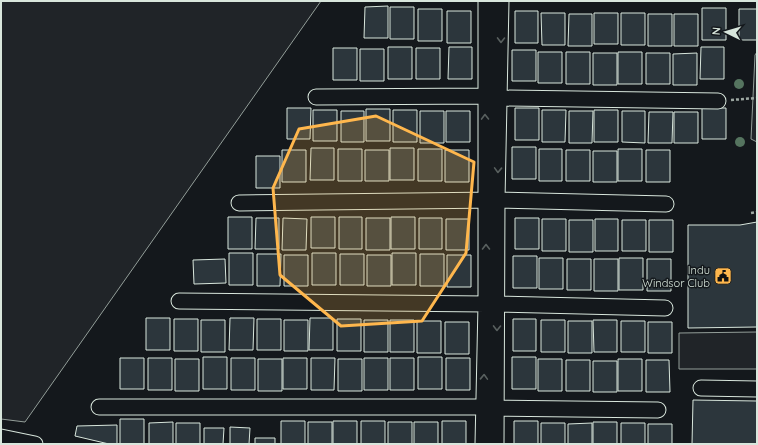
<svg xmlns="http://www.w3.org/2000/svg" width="758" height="445" viewBox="0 0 758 445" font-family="Quicksand,sans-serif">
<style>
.green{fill:#202428;stroke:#939e99}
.building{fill:#2c363c;stroke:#d8e6dc}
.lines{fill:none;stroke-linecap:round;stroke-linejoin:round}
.minor-casing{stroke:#d8e6dc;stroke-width:17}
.path{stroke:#9da8a2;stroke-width:2.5;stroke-dasharray:3 2;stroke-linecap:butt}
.minor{stroke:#14181c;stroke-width:15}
.tree{fill:#55745f}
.oneway{stroke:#59605f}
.marked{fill:#ffb74d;fill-opacity:0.2;stroke:#ffb74d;stroke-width:3;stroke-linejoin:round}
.labels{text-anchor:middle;stroke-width:3;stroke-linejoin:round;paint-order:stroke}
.poi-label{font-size:11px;fill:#d8e6dc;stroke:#14181c;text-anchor:end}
</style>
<rect width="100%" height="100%" fill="#14181c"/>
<path class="green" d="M1 1H321L25 422 1 419Z
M757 52V142L751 139 755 55Z
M757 332V369H679V333Z"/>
<path class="building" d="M388 6V38H364L365 7Z
M390 7H414V39H390Z
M702 8H726V40H702Z
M418 9H442V41H418Z
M739 9H757V40H739Z
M447 11H471V43H447Z
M515 11H538V43H515Z
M541 13H565V45H542Z
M594 13H618V44H594Z
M621 13H645V45H621Z
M569 14H592V46H568Z
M648 14H672V46H648Z
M674 14H698V46H674Z
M388 47H412V79H388Z
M449 47H472V79H448Z
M701 47H724V79H700Z
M333 48H357V80H333Z
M416 48H440V79H416Z
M360 49H384V81H360Z
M512 50H536V81H512Z
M538 52H562V83H538Z
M566 52H590V84H566Z
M618 52H642V84H618Z
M593 53H617V85H593Z
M646 53H670V84H646Z
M697 53V85H673V54Z
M287 108H311L310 139H287Z
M515 108H539V140H515Z
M702 108H726V139H702Z
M366 109H390V141H366Z
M313 110H337V141H313Z
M393 110H417V142H393Z
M542 110H566L565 142H542Z
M594 110H618V142H594Z
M341 111H364V142H341Z
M420 111H444V143H420Z
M446 111H470V142H446Z
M569 111H593L592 143H569Z
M622 111H645V143L622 142Z
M649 112H673L672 143H648Z
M674 112H698V143H674Z
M512 147H536V179H512Z
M311 148H334V180H310Z
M390 148H414V180H390Z
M338 149H362V181H338Z
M418 149H442V181H418Z
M539 149H562V181H539Z
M618 149H642V181H618Z
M282 150H306V182H282Z
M365 150H389V181H365Z
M445 150H469V182H445Z
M566 150H590V181H566Z
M646 150H670V182H646Z
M593 151H617V182H593Z
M256 156H280V188H256Z
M228 217H252V249H228Z
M311 217H335V248H311Z
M339 217H362V249H339Z
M391 217H415V249H391Z
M256 218H279V249H255Z
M283 218 307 219 306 250H282Z
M366 218H390V250H366Z
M419 218H442V249H419Z
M515 218H539V249H515Z
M446 219H469V250H446Z
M542 219H566V251H542Z
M595 219H618V251H595Z
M569 220H593V252H569Z
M622 220H646V251H622Z
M649 220H673V252H649Z
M757 222V327L688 328V225H740Z
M229 253H253V285H229Z
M312 253H336V285H312Z
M392 253H416V285H392Z
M257 254H281L280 286H257Z
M340 254H364V285H340Z
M420 254H444V286H420Z
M284 255H308V286H284Z
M367 255H391V286H367Z
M447 255H471V287H447Z
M513 256H537V288H513Z
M539 258H563V289H539Z
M619 258H643V290H619Z
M225 259 226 283 194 284 193 260Z
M567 259H591V290H567Z
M594 259H618V291H594Z
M647 259H671V291H647Z
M146 318H170V350H146Z
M230 318H254L253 350H229Z
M310 318H333V350H309Z
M174 319H198V351H174Z
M257 319H281V350H257Z
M337 319H361V351H337Z
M513 319H536V351H513Z
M201 320H225V352H201Z
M284 320H308V351H284Z
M364 320H388V352H364Z
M390 320H414V352H390Z
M541 320H565V352H541Z
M593 320H617V352H594Z
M417 321H441V353H417Z
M568 321H592V353H568Z
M621 321H645V352H621Z
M445 322H469V354H445Z
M648 322H672V353H648Z
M203 357H227V389H203Z
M418 357H442V389H418Z
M512 357H536V389H512Z
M120 358H144V389H120Z
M148 358H172V390H148Z
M231 358H255V390H231Z
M283 358H307V389H283Z
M311 358H335L334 390H311Z
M364 358H388V390H364Z
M390 358H414V390H390Z
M446 358H470V390H446Z
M175 359H199V391H175Z
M258 359H282V391H258Z
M338 359H362V391H338Z
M538 359H562V391H538Z
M618 359H642V391H618Z
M566 360H590V391H566Z
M646 360H669L670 392H646Z
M593 361H617V392H593Z
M693 400 757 401V444H692Z
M120 419H144V444H120Z
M281 421H305V444H281Z
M333 421H357V444H333Z
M361 421H385V444H361Z
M442 421H466V444H442Z
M514 421H538V444H514Z
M173 422V444H149V423Z
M308 422H332V444H308Z
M388 422H412V444H388Z
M414 422H438V444H414Z
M593 422H617V444H593Z
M176 423H200V444H176Z
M541 423H565V444H541Z
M592 423V444H568V424Z
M621 423H645V444H621Z
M648 424H672V444H648Z
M117 425V444H109L75 436 77 426Z
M230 427 250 428 249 444H230Z
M204 428H224L223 444H204Z
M255 438H275V444H255Z"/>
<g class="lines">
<defs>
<path id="minor" d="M316 97 485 96
M500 98 718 101
M239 203 497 200 666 204
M179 301 486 304
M497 304 665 308
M701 388 757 389
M99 407H483
M496 408 658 410
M1 437 35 444
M483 444 486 304V1
M496 444 497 200 501 1"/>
</defs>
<use href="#minor" class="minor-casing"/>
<path class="path" d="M731 100 757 98
M751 213 757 212"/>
<use href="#minor" class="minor"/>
</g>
<g class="tree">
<circle cx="739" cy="84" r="5"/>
<circle cx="740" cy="142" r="5"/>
</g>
<defs><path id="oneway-chevron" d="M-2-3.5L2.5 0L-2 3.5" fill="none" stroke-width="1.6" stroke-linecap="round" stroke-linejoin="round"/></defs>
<g class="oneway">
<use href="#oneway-chevron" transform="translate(501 40) rotate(91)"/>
<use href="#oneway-chevron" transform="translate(485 117) rotate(-91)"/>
<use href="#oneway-chevron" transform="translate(498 170) rotate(92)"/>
<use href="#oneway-chevron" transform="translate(486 247) rotate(-90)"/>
<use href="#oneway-chevron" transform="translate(497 328) rotate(91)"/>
<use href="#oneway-chevron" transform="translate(484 377) rotate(-88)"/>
</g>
<path class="marked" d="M376 116 474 162 466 253 422 321 341 326 280 275 273 188 299 129Z"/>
<defs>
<symbol id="civic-square" viewBox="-11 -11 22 22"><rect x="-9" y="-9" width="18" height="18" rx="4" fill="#ffb74d" stroke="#14181c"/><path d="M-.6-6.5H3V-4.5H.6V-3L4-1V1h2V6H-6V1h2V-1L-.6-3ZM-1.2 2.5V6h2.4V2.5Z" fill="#111"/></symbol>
</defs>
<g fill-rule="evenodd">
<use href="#civic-square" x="713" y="266" width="20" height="20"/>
</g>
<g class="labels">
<g class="poi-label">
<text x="710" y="274">Indu<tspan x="710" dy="13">Windsor Club</tspan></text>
</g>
</g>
<rect width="758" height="445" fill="none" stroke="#d8e6dc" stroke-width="4"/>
<g transform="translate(726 32) rotate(275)" stroke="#14181c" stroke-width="3" paint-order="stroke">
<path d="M0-3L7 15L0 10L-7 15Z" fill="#d8e6dc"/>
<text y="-6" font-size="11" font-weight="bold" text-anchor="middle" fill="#d8e6dc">N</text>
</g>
</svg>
